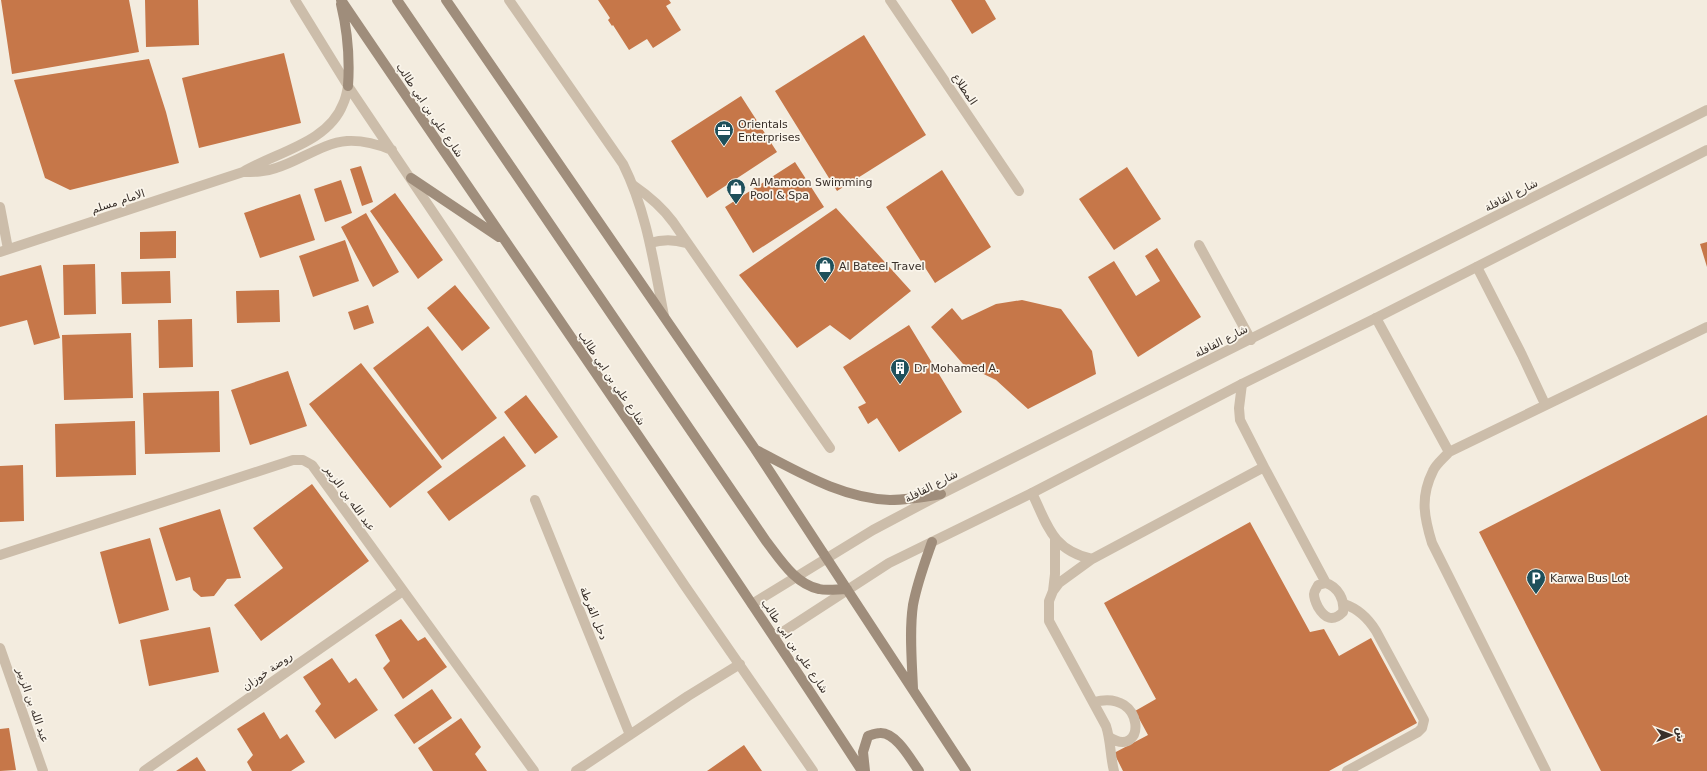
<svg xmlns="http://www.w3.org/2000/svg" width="1707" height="771" viewBox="0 0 1707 771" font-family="'DejaVu Sans',Cairo,sans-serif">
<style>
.building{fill:#c67749}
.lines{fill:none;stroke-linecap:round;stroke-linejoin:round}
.lane{stroke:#ccbdaa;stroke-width:10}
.street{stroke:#ccbdaa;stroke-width:10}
.secondary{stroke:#9f8d7b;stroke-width:10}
.labels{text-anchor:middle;stroke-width:3.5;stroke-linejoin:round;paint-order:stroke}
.street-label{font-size:11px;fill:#39302a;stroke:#faf5eb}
.poi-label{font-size:11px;fill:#39302a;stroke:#faf5eb;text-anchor:start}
</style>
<rect width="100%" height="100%" fill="#f3ecdf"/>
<path class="building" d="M1 0H129L139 52 12 74Z
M145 0H198L199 45 146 47Z
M598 0H669L671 3 666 6 681 30 653 48 647 39 629 50 613 25 612 26 608 20 610 18Z
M951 0H985L996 19 972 34Z
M864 35 926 135 837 191 775 91Z
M284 53 301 123 199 148 182 78Z
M149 59 166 112 179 163 70 190 45 178 14 80Z
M741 96 777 152 707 198 671 141Z
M795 162 824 207 753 253 725 207Z
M361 166 373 202 362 206 350 169Z
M1127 167 1161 219 1114 250 1079 199Z
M942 170 991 247 935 283 886 207Z
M341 180 352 213 325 222 314 189Z
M395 193 443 260 418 279 370 211Z
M300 194 315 240 260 258 244 213Z
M836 208 911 291 850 340 830 325 797 348 739 275Z
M366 213 399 272 373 287 341 227Z
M176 231V258L140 259V232Z
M345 240 359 281 313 297 299 256Z
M1707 242V267L1700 244Z
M1157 248 1201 317 1138 357 1088 277 1114 261 1136 296 1160 281 1145 256Z
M95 264 96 314 64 315 63 265Z
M41 265 60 338 34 345 27 320 0 327V276Z
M170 271 171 303 122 304 121 272Z
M455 285 490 328 462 351 427 308Z
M279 290 280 322 237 323 236 291Z
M1022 300 1061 309 1092 351 1096 374 1028 409 996 380 963 364 931 327 952 308 962 320 996 304Z
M368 305 374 323 354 330 348 312Z
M192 319 193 367 159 368 158 320Z
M909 325 962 412 899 452 877 418 868 424 858 407 866 403 843 367Z
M428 326 497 418 442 460 373 368Z
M131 333 133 398 64 400 62 335Z
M361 363 442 467 390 508 309 404Z
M288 371 307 426 250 445 231 390Z
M219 391 220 452 145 454 143 393Z
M526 395 558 437 535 454 504 412Z
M1707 415V771H1601L1479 532Z
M135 421 136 475 56 477 55 424Z
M504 436 526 466 449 521 427 492Z
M23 465 24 521 0 522V466Z
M312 484 369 561 261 641 234 605 283 568 253 528Z
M220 509 241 578 227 579 214 596 201 597 193 590 190 577 176 581 159 528Z
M1250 522 1310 632 1324 629 1339 656 1371 638 1417 723 1329 771H1123L1114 753 1148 735 1135 711 1156 699 1104 603Z
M150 538 169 610 119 624 100 552Z
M401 619 418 641 425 637 447 667 403 699 383 668 390 661 375 635Z
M210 627 219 672 149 686 140 640Z
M332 658 349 683 356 678 378 710 335 739 315 711 321 704 303 677Z
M432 689 452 718 414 744 394 715Z
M264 712 280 739 287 734 305 762 291 771H252L247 762 253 755 237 729Z
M461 718 481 747 475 754 487 771H433L418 748Z
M9 728 16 770 0 771V729Z
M744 745 762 771H707Z
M197 757 206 771H176Z"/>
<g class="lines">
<path class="lane" d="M633 185C649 196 662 207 673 222L830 448
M650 243C663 239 673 239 686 243
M1199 245 1251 340
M1477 267 1522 355 1545 404
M1376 318 1449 452
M1242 384 1239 408 1240 420 1264 467
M1032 493C1048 526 1052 550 1092 559
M1326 583C1338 587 1345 600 1343 612 1333 622 1325 619 1318 607 1316 603 1314 599 1314 594 1314 591 1317 588 1318 585Z
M1053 591 1055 574V539
M1344 604C1359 609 1368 618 1376 631L1424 720 1422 728 1418 732 1347 771
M1094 702C1147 688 1146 761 1109 737
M1114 771C1110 756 1111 741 1106 726L1049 621V601L1053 591 1059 583 1092 559 1264 467 1326 583
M1546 771 1432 543C1424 517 1420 497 1433 471 1436 464 1444 458 1449 452L1707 327"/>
<path class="street" d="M295 0 348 86 685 586 813 771
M509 0 623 164C647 212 654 265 664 316
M890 0 1019 191
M243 172C254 172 265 172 276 168 300 161 322 143 347 141 363 140 377 144 392 150
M0 207 8 249
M0 252 243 172C276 152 328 143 343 104 346 98 347 92 348 86
M535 500 630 735
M0 555 293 460H303L312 465 534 771
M752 604 873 530 941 494 1707 110
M775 637 889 563 1032 493 1242 384 1376 318 1707 150
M0 648 43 771
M144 771 403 591
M576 771 688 696 740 664"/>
<path class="secondary" d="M341 0C515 257 693 511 862 771
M397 0 766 541C780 559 795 584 819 589 827 591 838 589 847 589
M446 0 755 449 966 771
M341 4C348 33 350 57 348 86
M411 178 499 237
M756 450C799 472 841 498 890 500 907 500 924 497 941 494
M913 689C912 661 909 632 913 605 917 583 925 562 932 542
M865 771 863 752 868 736C871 735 876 733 880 733 896 732 911 760 919 771"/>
</g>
<defs>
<symbol id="office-pin" viewBox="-11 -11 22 30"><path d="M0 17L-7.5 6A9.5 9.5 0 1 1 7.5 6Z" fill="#1f505b" stroke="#faf5eb"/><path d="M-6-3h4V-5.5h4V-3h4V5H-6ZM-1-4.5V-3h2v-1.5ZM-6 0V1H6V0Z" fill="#fff"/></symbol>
<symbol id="shop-pin" viewBox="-11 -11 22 30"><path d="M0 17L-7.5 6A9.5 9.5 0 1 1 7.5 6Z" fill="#1f505b" stroke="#faf5eb"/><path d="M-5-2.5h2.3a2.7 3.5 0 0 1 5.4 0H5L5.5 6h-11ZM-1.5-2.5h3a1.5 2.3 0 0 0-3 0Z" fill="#fff"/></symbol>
<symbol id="building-pin" viewBox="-11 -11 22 30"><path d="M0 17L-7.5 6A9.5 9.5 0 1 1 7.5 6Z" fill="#1f505b" stroke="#faf5eb"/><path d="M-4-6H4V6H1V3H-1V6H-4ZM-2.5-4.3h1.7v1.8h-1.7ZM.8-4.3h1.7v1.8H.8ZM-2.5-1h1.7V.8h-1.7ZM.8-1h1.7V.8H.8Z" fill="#fff"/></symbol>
<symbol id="parking-pin" viewBox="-11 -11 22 30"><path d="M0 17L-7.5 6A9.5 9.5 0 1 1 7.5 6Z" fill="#1f505b" stroke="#faf5eb"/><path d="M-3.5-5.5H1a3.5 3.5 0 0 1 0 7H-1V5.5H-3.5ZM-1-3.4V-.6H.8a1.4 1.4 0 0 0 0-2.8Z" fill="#fff"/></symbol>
</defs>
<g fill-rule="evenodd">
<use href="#office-pin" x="713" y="119" width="22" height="30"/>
<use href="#shop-pin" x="725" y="177" width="22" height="30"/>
<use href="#shop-pin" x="814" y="255" width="22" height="30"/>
<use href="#building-pin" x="889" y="357" width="22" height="30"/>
<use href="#parking-pin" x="1525" y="567" width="22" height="30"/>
</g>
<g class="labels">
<g class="street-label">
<text transform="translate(965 89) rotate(56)" y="4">المطلاع</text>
<text transform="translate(430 110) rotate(56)" y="4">شارع علي بن ابي طالب</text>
<text transform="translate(1511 195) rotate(-27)" y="4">شارع القافلة</text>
<text transform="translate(118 201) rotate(-18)" y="4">الامام مسلم</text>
<text transform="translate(1221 341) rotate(-27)" y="4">شارع القافلة</text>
<text transform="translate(612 378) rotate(56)" y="4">شارع علي بن ابي طالب</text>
<text transform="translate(931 486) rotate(-27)" y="4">شارع القافلة</text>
<text transform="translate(350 498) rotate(54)" y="4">عبد الله بن الزبير</text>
<text transform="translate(594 613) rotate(68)" y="4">دحل القرطة</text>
<text transform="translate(795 646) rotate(56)" y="4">شارع علي بن ابي طالب</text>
<text transform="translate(267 671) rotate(-35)" y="4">روضة خوزان</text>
<text transform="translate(33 705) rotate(71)" y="4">عبد الله بن الزبير</text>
</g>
<g class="poi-label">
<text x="738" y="128">Orientals<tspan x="738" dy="13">Enterprises</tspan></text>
<text x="750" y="186">Al Mamoon Swimming<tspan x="750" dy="13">Pool &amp; Spa</tspan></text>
<text x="839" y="270">Al Bateel Travel</text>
<text x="914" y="372">Dr Mohamed A.</text>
<text x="1550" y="582">Karwa Bus Lot</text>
</g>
</g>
<g transform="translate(1671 735) rotate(89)" stroke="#faf5eb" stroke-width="3" paint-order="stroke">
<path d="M0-3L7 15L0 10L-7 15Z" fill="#39302a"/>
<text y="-6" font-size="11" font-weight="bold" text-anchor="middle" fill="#39302a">ش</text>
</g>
</svg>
